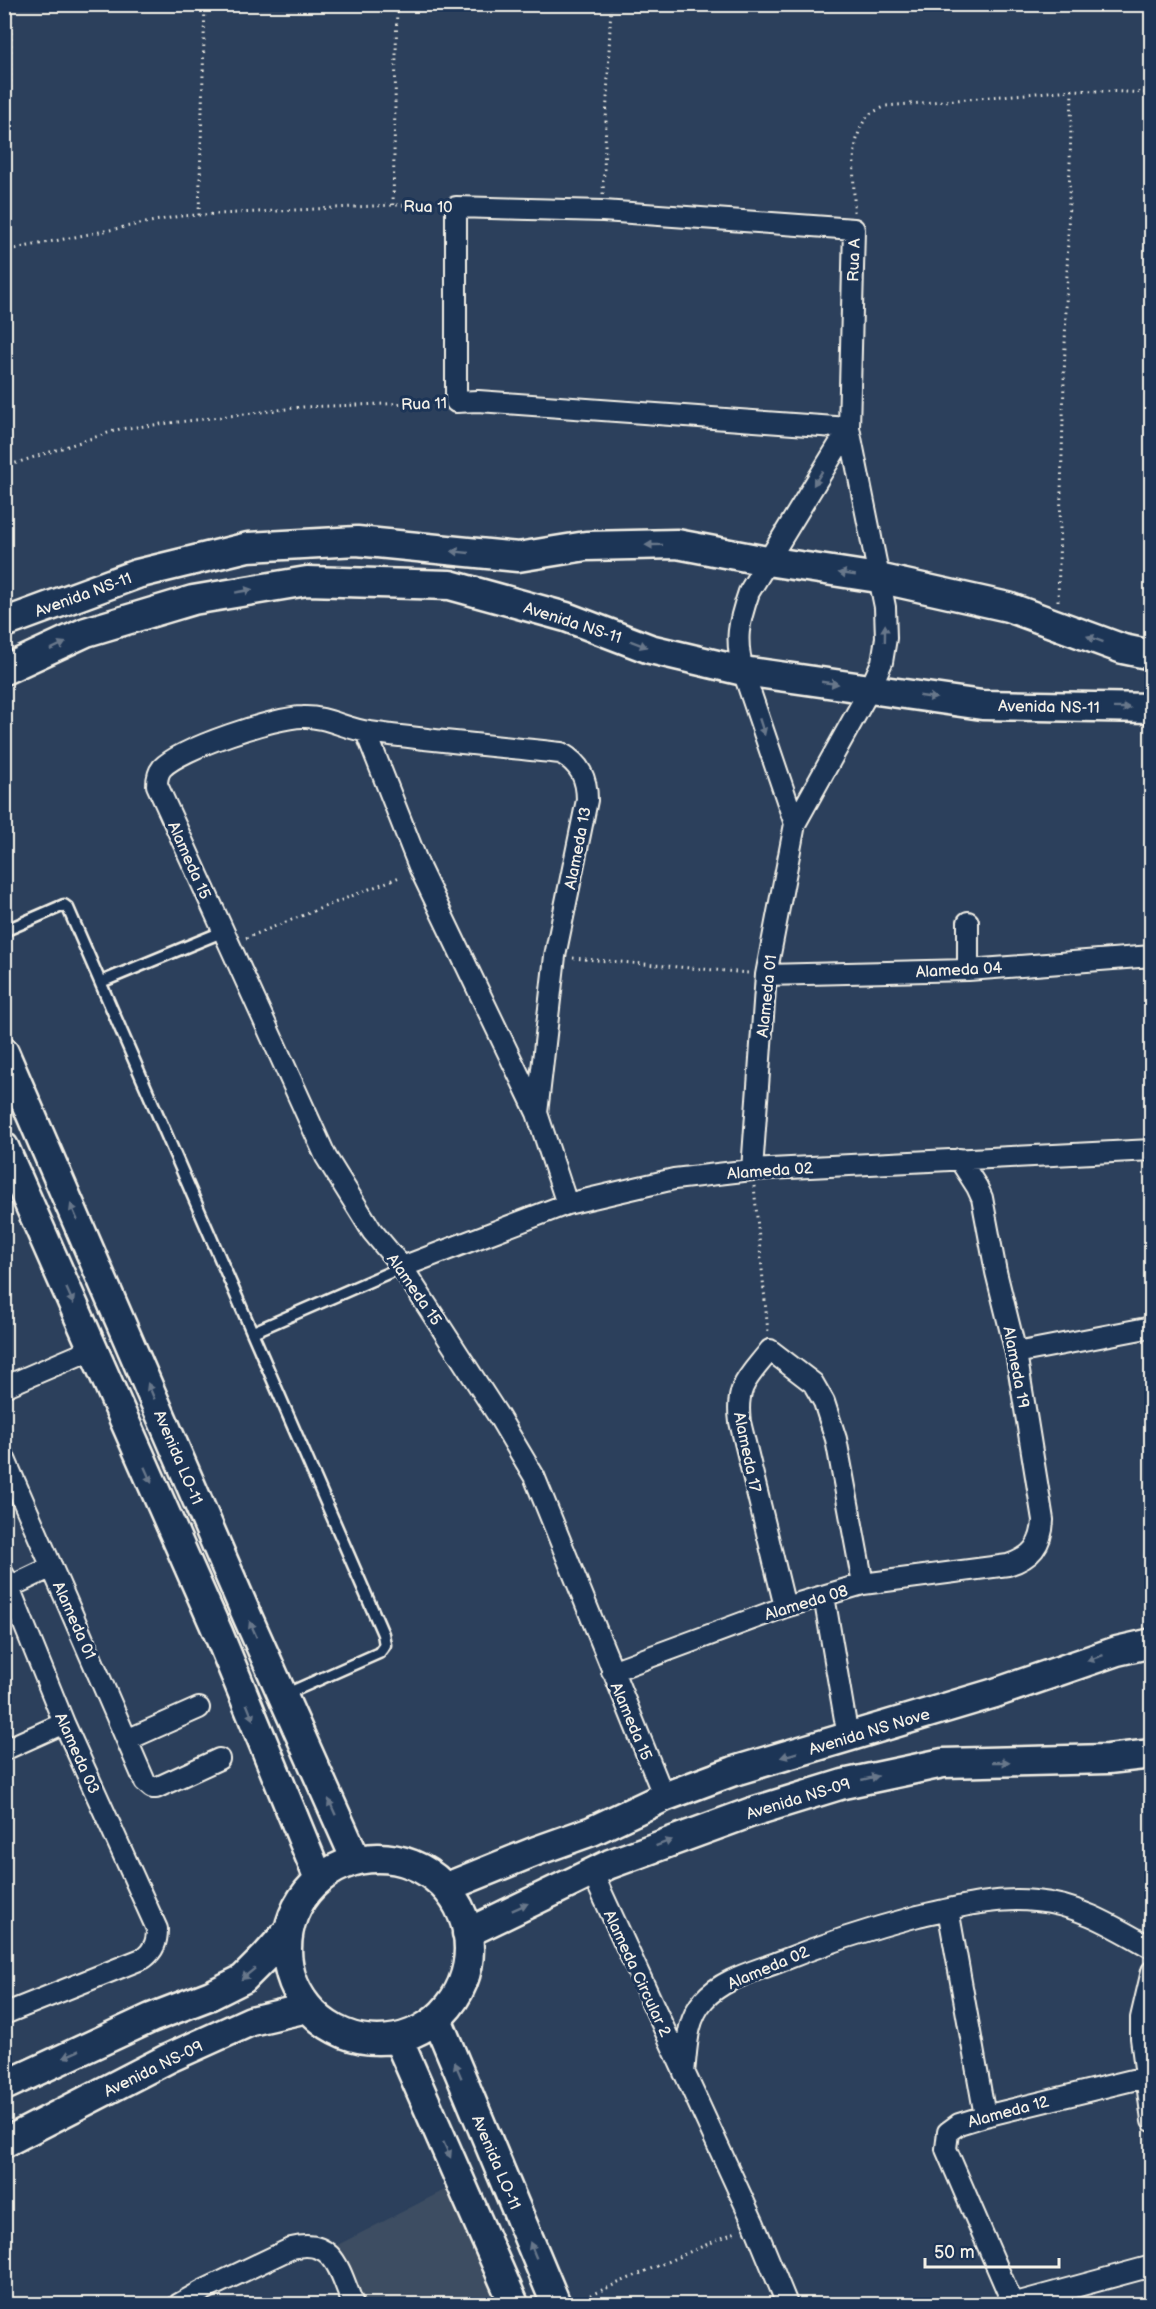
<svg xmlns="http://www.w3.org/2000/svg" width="1156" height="2309" viewBox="0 0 1156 2309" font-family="'Balsamiq Sans',sans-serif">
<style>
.built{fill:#3d4d62}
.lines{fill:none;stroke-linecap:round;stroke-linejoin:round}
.lane-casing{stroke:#f4f1e8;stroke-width:15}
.street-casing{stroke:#f4f1e8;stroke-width:24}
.secondary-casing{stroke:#f4f1e8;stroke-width:33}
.path{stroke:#f4f1e8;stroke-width:3;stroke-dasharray:1.5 4.5;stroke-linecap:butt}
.lane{stroke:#1d3557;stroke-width:10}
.street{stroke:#1d3557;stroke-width:20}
.secondary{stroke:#1d3557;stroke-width:28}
.oneway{fill:#68778a}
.labels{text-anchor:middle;stroke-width:6;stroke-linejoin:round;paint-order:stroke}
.street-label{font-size:16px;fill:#f4f1e8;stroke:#1d3557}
</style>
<rect width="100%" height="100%" fill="#2c405c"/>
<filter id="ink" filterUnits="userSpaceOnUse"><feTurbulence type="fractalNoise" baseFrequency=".0167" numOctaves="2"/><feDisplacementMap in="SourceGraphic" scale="12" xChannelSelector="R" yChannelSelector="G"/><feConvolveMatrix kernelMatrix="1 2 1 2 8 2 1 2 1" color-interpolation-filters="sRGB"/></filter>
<g filter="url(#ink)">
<path class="built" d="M462 2181 515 2304H350L326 2251Z"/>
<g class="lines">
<defs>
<path id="lane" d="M4 931 64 905 68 908 383 1634 385 1645 379 1653 284 1695
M101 982 222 932
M253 1332 402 1267"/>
<path id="street" d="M849 428 749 592C738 624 735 639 743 671L795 824 870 689 882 662 886 638 885 607 849 428 854 229 603 211 456 207V402L478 401 849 428
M366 732 420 869 537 1113 567 1204
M968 970V922
M766 975 968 970 1152 956
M537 1113 555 956 587 800C587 778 580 764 561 753 497 746 433 741 369 732 346 729 326 716 303 717 275 717 181 748 162 768 158 773 157 778 157 785L326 1157 372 1231 402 1267 499 1417 534 1476 664 1797
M752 1170 766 975 795 824
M402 1267 567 1204 674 1179 752 1170 1152 1150
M1016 1353 1152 1327
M4 1387 93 1349
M4 1457 145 1782 152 1788H156L219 1759
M4 1575 64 1723 157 1929C157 1942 154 1950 144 1958L4 2014
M10 1587 52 1567
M824 1596 848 1737
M785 1607 740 1422C735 1385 749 1377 770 1350L813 1383 824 1402 836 1439 863 1584
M612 1671 785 1607 863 1584 1008 1565C1031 1558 1042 1545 1043 1520L1016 1353 996 1272 982 1198 977 1187 959 1159
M127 1740 199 1708
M4 1750 64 1723
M592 1872 754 2224 787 2304
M948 1909 985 2116
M1152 1971 1141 2018V2038L1152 2121
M684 2073C687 2048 686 2020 704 2000 721 1980 752 1972 776 1963 823 1944 869 1929 918 1916 957 1907 994 1897 1035 1901 1078 1904 1115 1927 1152 1948
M179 2304 204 2290 292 2248C335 2237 340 2273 353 2304
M1012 2304 1152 2266
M1013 2304 946 2149 948 2132 959 2124 985 2116 1145 2077"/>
<path id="secondary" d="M4 623 137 574 248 547 357 541 518 557 586 546 677 544 767 561 878 578 1008 607 1123 649 1152 655
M4 670 86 632 193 600 307 581 450 585 566 617 650 649 743 671 982 705 1152 708
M4 1052 248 1618 356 1860
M4 1147 219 1635 319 1879
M287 1949a91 91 0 1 1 182 0a91 91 0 1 1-182 0Z
M447 1887 536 1851 592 1831 664 1797 734 1771 995 1693 1117 1651 1152 1643
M467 1933 610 1864 752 1812 843 1784 943 1763 1108 1759 1152 1754
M437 2019 556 2304
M398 2039 514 2304
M4 2086 151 2018 211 1995 243 1979 264 1958 288 1931
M4 2143 169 2058 251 2021 307 2008"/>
</defs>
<use href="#lane" class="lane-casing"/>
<use href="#street" class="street-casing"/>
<use href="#secondary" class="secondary-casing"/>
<path class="path" d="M603 194 611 4
M393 205 397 4
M854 212C855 185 848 136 869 115 873 111 881 109 886 106L1072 90 1152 93
M199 215 205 4
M9 250 11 4
M4 251 180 216 393 205 437 206
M4 467 120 429 303 407 439 402
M1058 601 1072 90
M246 938 402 876
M573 958 749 973
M754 1186 768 1332
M579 2300 738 2231"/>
<use href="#lane" class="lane"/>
<use href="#street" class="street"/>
<use href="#secondary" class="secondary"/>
</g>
<defs><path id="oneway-solid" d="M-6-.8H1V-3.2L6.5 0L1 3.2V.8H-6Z" transform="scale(1.5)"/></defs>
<g class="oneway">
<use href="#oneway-solid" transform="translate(818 478) rotate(122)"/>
<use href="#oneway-solid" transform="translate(654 545) rotate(179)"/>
<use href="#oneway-solid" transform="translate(460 552) rotate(-174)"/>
<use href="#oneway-solid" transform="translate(847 574) rotate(-171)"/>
<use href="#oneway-solid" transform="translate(244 591) rotate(-10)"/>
<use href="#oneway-solid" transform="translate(885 633) rotate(-89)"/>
<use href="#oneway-solid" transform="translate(1095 639) rotate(-160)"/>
<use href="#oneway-solid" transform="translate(639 644) rotate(21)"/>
<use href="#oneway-solid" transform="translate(58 646) rotate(-25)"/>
<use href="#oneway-solid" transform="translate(830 683) rotate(8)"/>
<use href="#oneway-solid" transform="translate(928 697) rotate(8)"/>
<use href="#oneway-solid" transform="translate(1122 708) rotate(1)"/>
<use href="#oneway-solid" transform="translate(762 727) rotate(72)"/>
<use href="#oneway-solid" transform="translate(74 1212) rotate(-113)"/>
<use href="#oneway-solid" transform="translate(70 1296) rotate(66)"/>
<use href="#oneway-solid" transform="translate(151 1391) rotate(-113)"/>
<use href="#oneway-solid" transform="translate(148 1475) rotate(66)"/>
<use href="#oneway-solid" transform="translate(253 1629) rotate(-114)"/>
<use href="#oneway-solid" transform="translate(1095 1658) rotate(161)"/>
<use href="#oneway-solid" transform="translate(250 1712) rotate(68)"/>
<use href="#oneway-solid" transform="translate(789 1755) rotate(164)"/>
<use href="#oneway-solid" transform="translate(1001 1762) rotate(-1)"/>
<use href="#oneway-solid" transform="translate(870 1778) rotate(-13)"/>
<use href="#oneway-solid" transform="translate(332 1807) rotate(-114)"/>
<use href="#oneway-solid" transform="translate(664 1843) rotate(-21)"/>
<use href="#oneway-solid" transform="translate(520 1907) rotate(-24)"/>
<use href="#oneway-solid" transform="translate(248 1974) rotate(141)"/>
<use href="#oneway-solid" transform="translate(71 2054) rotate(156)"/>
<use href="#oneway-solid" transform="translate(458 2070) rotate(-113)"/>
<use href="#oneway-solid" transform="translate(447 2150) rotate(65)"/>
<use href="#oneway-solid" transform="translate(533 2250) rotate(-112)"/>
</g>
</g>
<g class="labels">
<g class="street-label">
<text transform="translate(428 206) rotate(1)" y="6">Rua 10</text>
<text transform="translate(853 260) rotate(-88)" y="6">Rua A</text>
<text transform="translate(424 403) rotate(-2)" y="6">Rua 11</text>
<text transform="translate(83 594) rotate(-20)" y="6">Avenida NS-11</text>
<text transform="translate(573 622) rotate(18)" y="6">Avenida NS-11</text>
<text transform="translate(1049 706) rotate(1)" y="6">Avenida NS-11</text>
<text transform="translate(577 848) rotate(-79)" y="6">Alameda 13</text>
<text transform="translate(190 860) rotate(66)" y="6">Alameda 15</text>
<text transform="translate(959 969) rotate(-3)" y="6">Alameda 04</text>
<text transform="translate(766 996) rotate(-84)" y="6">Alameda 01</text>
<text transform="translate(770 1170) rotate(-4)" y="6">Alameda 02</text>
<text transform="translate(415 1289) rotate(55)" y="6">Alameda 15</text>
<text transform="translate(1017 1367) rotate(79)" y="6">Alameda 19</text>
<text transform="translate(748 1452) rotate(78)" y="6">Alameda 17</text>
<text transform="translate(179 1457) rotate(67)" y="6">Avenida LO-11</text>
<text transform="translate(806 1602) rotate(-17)" y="6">Alameda 08</text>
<text transform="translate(75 1620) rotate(66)" y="6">Alameda 01</text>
<text transform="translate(632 1721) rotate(67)" y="6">Alameda 15</text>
<text transform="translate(869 1731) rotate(-17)" y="6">Avenida NS Nove</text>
<text transform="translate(78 1753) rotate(66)" y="6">Alameda 03</text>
<text transform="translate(798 1798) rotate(-17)" y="6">Avenida NS-09</text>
<text transform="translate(768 1967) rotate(-23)" y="6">Alameda 02</text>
<text transform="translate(638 1973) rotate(65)" y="6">Alameda Circular 2</text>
<text transform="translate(153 2068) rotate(-26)" y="6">Avenida NS-09</text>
<text transform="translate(1008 2111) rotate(-15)" y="6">Alameda 12</text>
<text transform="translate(497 2162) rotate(67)" y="6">Avenida LO-11</text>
</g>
</g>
<rect width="1156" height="2309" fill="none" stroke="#1d3557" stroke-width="24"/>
<rect x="12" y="12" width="1132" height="2285" fill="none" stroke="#f4f1e8" stroke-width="2" filter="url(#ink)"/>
<path d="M925 2258v9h134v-9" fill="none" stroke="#f4f1e8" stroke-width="3"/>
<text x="934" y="2258" font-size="18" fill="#f4f1e8" stroke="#1d3557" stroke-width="4.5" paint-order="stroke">50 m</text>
</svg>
